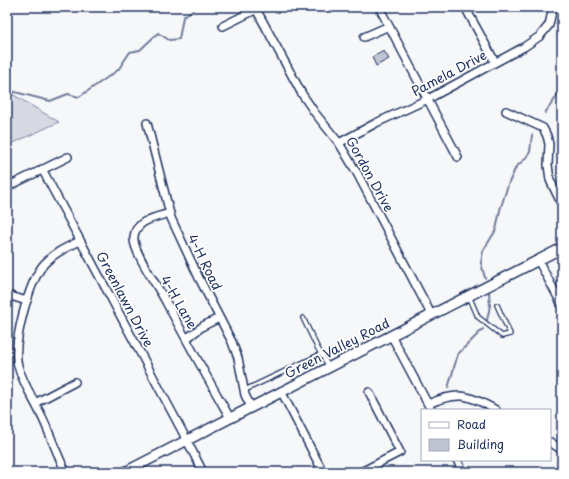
<svg xmlns="http://www.w3.org/2000/svg" width="569" height="479" viewBox="0 0 569 479" font-family="'Playpen Sans',sans-serif">
<style>
.green{fill:#d6d9e2;stroke:#7884a0}
.lines{fill:none;stroke-linecap:round;stroke-linejoin:round}
.stream{stroke:#707c99;stroke-width:2}
.building{fill:#c0c4d3;stroke:#1b2f5e}
.lane-casing{stroke:#1b2f5e;stroke-width:6}
.street-casing{stroke:#1b2f5e;stroke-width:10}
.secondary-casing{stroke:#1b2f5e;stroke-width:12}
.lane{stroke:#fff;stroke-width:3.5}
.street{stroke:#fff;stroke-width:7}
.secondary{stroke:#fff;stroke-width:9}
.labels{text-anchor:middle;stroke-width:3.5;stroke-linejoin:round;paint-order:stroke}
.street-label{font-size:13px;fill:#1b2f5e;stroke:#fff}
</style>
<rect width="100%" height="100%" fill="#f6f7f9"/>
<filter id="ink" filterUnits="userSpaceOnUse"><feTurbulence type="fractalNoise" baseFrequency=".025" numOctaves="2"/><feDisplacementMap in="SourceGraphic" scale="8" xChannelSelector="R" yChannelSelector="G"/><feConvolveMatrix kernelMatrix="1 2 1 2 8 2 1 2 1" color-interpolation-filters="sRGB"/></filter>
<g filter="url(#ink)">
<path class="green" d="M7 91 59 122 7 146Z"/>
<g class="lines">
<path class="stream" d="M7 90 50 101 68 94 79 97 118 70 130 52 140 50 158 33 169 40 179 39 183 17 193 10 194 7
M545 113 557 96 562 85
M485 278 481 263 483 251 496 230 500 210 508 185 516 167 525 159 530 152 532 135
M487 320 490 306 489 292
M448 388 458 354 483 329"/>
</g>
<path class="building" d="M384 51 389 59 376 66 372 57Z"/>
<g class="lines">
<defs>
<path id="lane" d="M469 296 478 317 502 336 510 334 497 305
M303 318 317 347 329 367
M245 390 321 354"/>
<path id="street" d="M379 7 458 157
M465 7 495 62
M256 9 302 94 315 113 339 143 357 173 431 314
M223 26 261 7
M364 37 389 26
M506 111 543 128 547 136 549 144 548 165 550 180 562 205
M147 123 171 218 199 278 232 342 238 358 245 395 251 407
M339 143 376 123 428 99 524 47 540 36 549 25 553 7
M42 169 181 429 203 472
M7 187 68 157
M170 213C157 217 135 220 134 237 132 251 159 288 166 302 187 341 208 379 230 418
M538 260 562 305
M7 295 27 301
M391 335 431 410
M186 339 203 326 219 318
M281 391 323 472
M35 403 75 382
M428 404C458 391 468 394 496 410
M550 442 562 450
M457 460 463 472
M66 472C57 455 51 436 43 419 35 401 23 384 18 366 12 343 29 282 44 264 54 253 67 247 80 241
M361 472 400 452 369 392
M561 472 562 459"/>
<path id="secondary" d="M125 472 562 248"/>
</defs>
<use href="#lane" class="lane-casing"/>
<use href="#street" class="street-casing"/>
<use href="#secondary" class="secondary-casing"/>
<use href="#lane" class="lane"/>
<use href="#street" class="street"/>
<use href="#secondary" class="secondary"/>
</g>
</g>
<g class="labels">
<g class="street-label">
<text transform="translate(449 73) rotate(-28)" y="5">Pamela Drive</text>
<text transform="translate(370 174) rotate(61)" y="5">Gordon Drive</text>
<text transform="translate(205 262) rotate(64)" y="5">4-H Road</text>
<text transform="translate(125 299) rotate(62)" y="5">Greenlawn Drive</text>
<text transform="translate(179 302) rotate(60)" y="5">4-H Lane</text>
<text transform="translate(337 348) rotate(-27)" y="5">Green Valley Road</text>
</g>
</g>
<rect width="569" height="479" fill="none" stroke="#fff" stroke-width="24"/>
<rect x="12" y="12" width="545" height="455" fill="none" stroke="#1b2f5e" stroke-width="1.5" filter="url(#ink)"/>
<rect x="421" y="409" width="130" height="52" fill="#ffffff" stroke="#a4acbf"/>
<rect x="429" y="422" width="20" height="6" fill="#ffffff" stroke="#a4acbf"/>
<text x="457" y="429" font-size="12" fill="#1b2f5e">Road</text>
<rect x="429" y="439" width="20" height="12" fill="#c0c4d3" stroke="#a4acbf"/>
<text x="457" y="449" font-size="12" fill="#1b2f5e">Building</text>
</svg>
